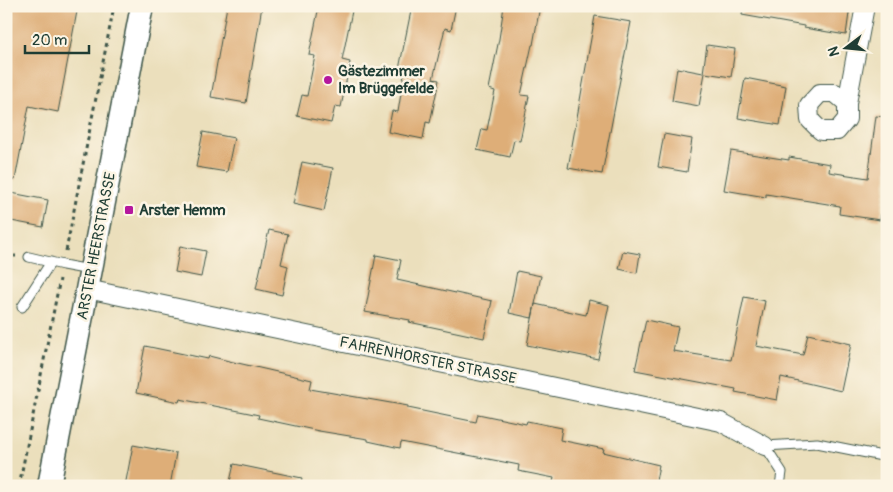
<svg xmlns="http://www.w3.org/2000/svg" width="893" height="492" viewBox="0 0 893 492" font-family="Pangolin,sans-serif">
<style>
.building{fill:#deae78}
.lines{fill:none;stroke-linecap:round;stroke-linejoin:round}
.service-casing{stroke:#3e5548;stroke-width:11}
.minor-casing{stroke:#3e5548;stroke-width:20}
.tertiary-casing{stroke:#3e5548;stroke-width:25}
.path{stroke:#3e5548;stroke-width:3;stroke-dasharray:4 4;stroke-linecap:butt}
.service{stroke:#fff;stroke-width:9}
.minor{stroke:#fff;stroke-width:18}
.tertiary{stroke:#fff;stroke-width:22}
.poi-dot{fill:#b5179e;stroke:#fcf5e5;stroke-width:2}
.labels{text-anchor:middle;stroke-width:5;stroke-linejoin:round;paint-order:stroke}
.poi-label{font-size:15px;font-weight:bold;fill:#1f3d34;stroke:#fcf5e5;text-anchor:start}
.street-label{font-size:15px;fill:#1f3d34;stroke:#fcf5e5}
</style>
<rect width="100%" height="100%" fill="#fcf5e5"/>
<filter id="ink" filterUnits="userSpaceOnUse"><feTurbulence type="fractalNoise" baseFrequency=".02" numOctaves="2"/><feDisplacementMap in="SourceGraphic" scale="10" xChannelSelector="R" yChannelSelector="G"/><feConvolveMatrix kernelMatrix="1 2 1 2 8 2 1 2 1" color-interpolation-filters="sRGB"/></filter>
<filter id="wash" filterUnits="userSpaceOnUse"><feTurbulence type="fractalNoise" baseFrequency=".0096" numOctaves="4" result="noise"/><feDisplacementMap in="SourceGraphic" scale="20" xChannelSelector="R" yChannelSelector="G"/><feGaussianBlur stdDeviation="1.12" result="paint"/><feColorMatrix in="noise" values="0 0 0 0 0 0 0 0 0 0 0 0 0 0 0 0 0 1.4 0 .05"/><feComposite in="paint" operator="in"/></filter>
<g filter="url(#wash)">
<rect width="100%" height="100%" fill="#ebdfbc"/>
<g id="blocks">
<path class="building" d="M6 6H78L58 112 29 106 15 180H6Z
M227 6H262L246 103 211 97Z
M319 6H353L342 60 350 62 341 107 335 106 331 123 297 116 302 95 307 96 315 56 309 55Z
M412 6H456L451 30 445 28 433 79 439 80 430 123 426 122 423 139 388 132 392 111 398 112 404 75 398 74Z
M504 6H540L533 45H532L521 95 529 96 520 141 514 140 510 157 477 150 482 129 487 130 495 91 489 89 499 39Z
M743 6H850L846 35 804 28V26L742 15Z
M595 16 631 22 602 174 568 168Z
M707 45 735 49 731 77 705 73 699 106 672 101 677 68 703 73Z
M745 78 786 86 780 125 738 118Z
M876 116 887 117V177L880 220 839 214 840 206 766 194V197L724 190 731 151 789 160V157L830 164 829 172 868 178Z
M203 132 234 138 227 172 196 167Z
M664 134 692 139 687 172 658 167Z
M302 162 333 168 324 211 293 204Z
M6 192 48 200 43 227 6 220Z
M269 230 288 234 281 264 288 266 282 295 256 289Z
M180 246 206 251 201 277 175 272Z
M623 251 640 254 637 273 619 269Z
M376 255 401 260 397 280 492 301 484 338 409 322 410 320 365 312Z
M517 271 541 276 532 318 509 313Z
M744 297 765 301 756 346 803 355 808 334 851 344 841 391 781 377 777 400 735 392 736 389 635 370 646 320 678 327 673 351 731 360Z
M589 300 609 305 598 359 527 345 535 304 586 315Z
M145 346 208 359 209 356 229 361 312 380 310 389 408 406V408L476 422 478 414 526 424 527 421 562 428 560 440 604 449 603 452 659 465 655 486H552L554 478 518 471 519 465 401 442 400 448 368 441V439L319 431 258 418 259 415 180 399 179 402 136 393Z
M133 445 176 453 170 486H125Z
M234 464 302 478 301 486H229Z"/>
</g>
</g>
<g filter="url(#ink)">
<use href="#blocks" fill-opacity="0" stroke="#3e5548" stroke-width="1"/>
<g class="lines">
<defs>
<path id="service" d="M29 257 63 265 90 270
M22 307 51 262
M765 446 817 443 887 457
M765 446 782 472 780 486"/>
<path id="minor" d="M847 103 835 93H820L809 105 810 120 821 131H837L847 119V103L865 6
M87 289 721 422 765 446"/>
<path id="tertiary" d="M49 486 142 6"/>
</defs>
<use href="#service" class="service-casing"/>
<use href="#minor" class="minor-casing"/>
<use href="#tertiary" class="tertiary-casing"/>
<path class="path" d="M66 251 114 6
M6 256H16
M19 486 60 279"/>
<use href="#service" class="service"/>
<use href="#minor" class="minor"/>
<use href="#tertiary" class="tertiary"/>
</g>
</g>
<g class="poi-dot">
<circle cx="328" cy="80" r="5"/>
<rect x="124" y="205" width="10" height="10" rx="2.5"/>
</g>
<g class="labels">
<g class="poi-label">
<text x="338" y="76">Gästezimmer<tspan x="338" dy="17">Im Brüggefelde</tspan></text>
<text x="139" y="215">Arster Hemm</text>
</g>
<g class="street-label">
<text transform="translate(96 246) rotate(-79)" y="5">ARSTER HEERSTRASSE</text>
<text transform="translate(428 360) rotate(12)" y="5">FAHRENHORSTER STRASSE</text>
</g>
</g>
<rect width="893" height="492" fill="none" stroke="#fcf5e5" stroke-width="25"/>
<g transform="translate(846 48) rotate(254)" stroke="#fcf5e5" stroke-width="4" paint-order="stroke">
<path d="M0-4L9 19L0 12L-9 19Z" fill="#1f3d34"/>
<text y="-8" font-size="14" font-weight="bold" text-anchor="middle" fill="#1f3d34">N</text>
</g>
<path d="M25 45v8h64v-8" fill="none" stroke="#1f3d34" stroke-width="2.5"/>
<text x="32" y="45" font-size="15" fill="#1f3d34" stroke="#fcf5e5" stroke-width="4" paint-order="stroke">20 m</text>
</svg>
